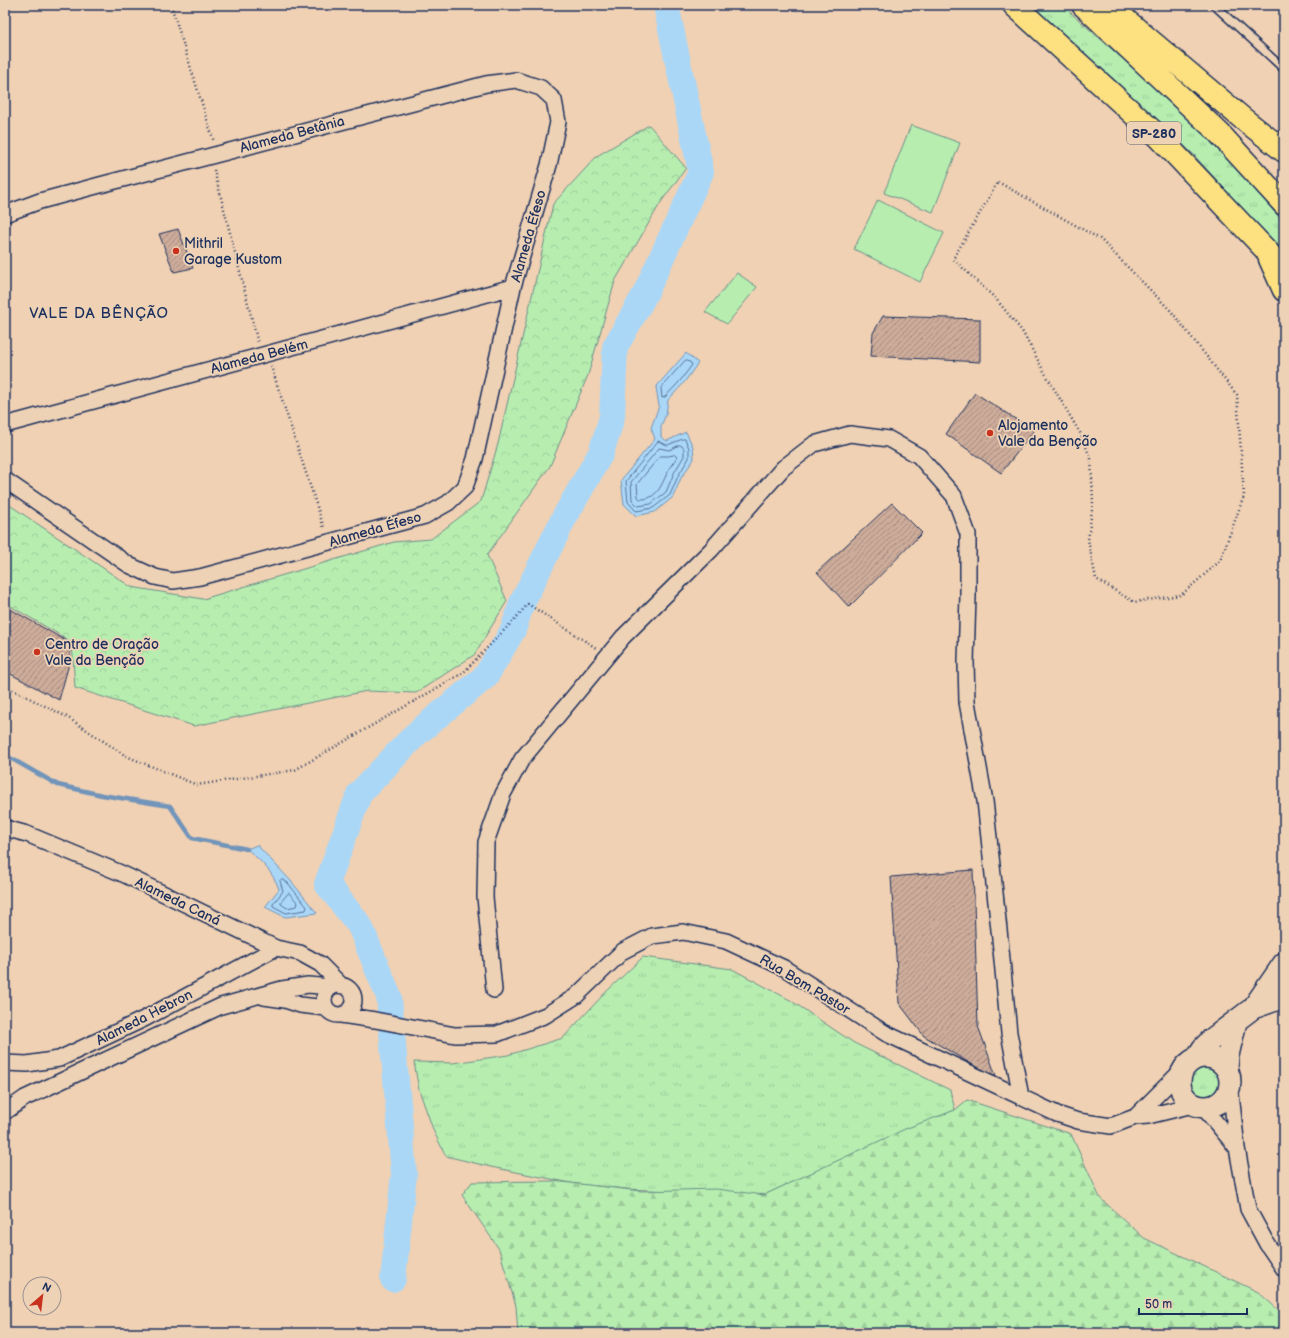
<svg xmlns="http://www.w3.org/2000/svg" width="1289" height="1338" viewBox="0 0 1289 1338" font-family="'Balsamiq Sans',sans-serif">
<style>
.grass{fill:url(#grass-tufts);stroke:#698e87}
.forest{fill:url(#forest-firs);stroke:#698e87}
.park{fill:url(#park-crowns);stroke:#698e87}
.pitch{fill:#b7eeb0;stroke:#698e87}
.water{fill:#abd7f7;stroke:#7194ba}
.lines{fill:none;stroke-linecap:round;stroke-linejoin:round}
.shore{stroke:#55729b;stroke-width:1}
.stream{stroke:#7194ba;stroke-width:4.5}
.river{stroke:#abd7f7;stroke-width:26}
.building{fill:url(#building-hatch);stroke:#1b2f5e}
.lane-casing{stroke:#1b2f5e;stroke-width:10}
.street-casing{stroke:#1b2f5e;stroke-width:18}
.secondary-casing{stroke:#1b2f5e;stroke-width:24}
.highway-casing{stroke:#1b2f5e;stroke-width:25}
.path{stroke:#1b2f5e;stroke-width:2.5;stroke-dasharray:1 3;stroke-linecap:butt}
.lane{stroke:#eed2b5;stroke-width:7}
.street{stroke:#eed2b5;stroke-width:15}
.secondary{stroke:#eed2b5;stroke-width:21}
.highway{stroke:#fde080;stroke-width:22}
.poi-dot{fill:#c8321e;stroke:#eed2b5;stroke-width:1.5}
.labels{text-anchor:middle;stroke-width:3.5;stroke-linejoin:round;paint-order:stroke}
.shield{fill:#eed2b5;stroke:#5a6078;stroke-width:1}
.shield-label{font-size:13px;font-weight:bold;fill:#1b2f5e}
.street-label{font-size:14px;fill:#1b2f5e;stroke:#eed2b5}
.poi-label{font-size:14px;fill:#1b2f5e;stroke:#eed2b5;text-anchor:start}
.neighbourhood-label{font-size:15px;letter-spacing:1px;fill:#1b2f5e;stroke:#eed2b5}
</style>
<defs>
<pattern id="grass-tufts" width="24" height="20" patternUnits="userSpaceOnUse"><rect width="24" height="20" fill="#b7eeb0"/><path d="M3 7l-1-3M5 7V3M7 7l1-3M15 17l-1-3M17 17v-4M19 17l1-3" fill="none" stroke="#9dcc9a"/></pattern>
<pattern id="forest-firs" width="22" height="20" patternUnits="userSpaceOnUse"><rect width="22" height="20" fill="#b7eeb0"/><path d="M5 1l3.5 6h-7zM16 11l3.5 6h-7z" fill="#9dcc9a"/></pattern>
<pattern id="park-crowns" width="20" height="18" patternUnits="userSpaceOnUse"><rect width="20" height="18" fill="#b7eeb0"/><path d="M2 6a3 3 0 1 1 6 0M12 15a3 3 0 1 1 6 0" fill="none" stroke="#9dcc9a"/></pattern>
<pattern id="building-hatch" width="6" height="6" patternUnits="userSpaceOnUse"><rect width="6" height="6" fill="#cdac9a"/><path d="M-1 1l2-2M0 6l6-6M5 7l2-2" fill="none" stroke="#a68c81"/></pattern>
</defs>
<rect width="100%" height="100%" fill="#f0d1b3"/>
<filter id="ink" filterUnits="userSpaceOnUse"><feTurbulence type="fractalNoise" baseFrequency=".025" numOctaves="2"/><feDisplacementMap in="SourceGraphic" scale="8" xChannelSelector="R" yChannelSelector="G"/><feConvolveMatrix kernelMatrix="1 2 1 2 8 2 1 2 1" color-interpolation-filters="sRGB"/></filter>
<g filter="url(#ink)">
<path class="grass" d="M1032 5H1062C1110 48 1159 89 1204 135 1232 163 1258 193 1284 223V257L1268 237 1193 154 1118 83Z
M643 957 732 969 790 1000 854 1043 950 1090 955 1110 894 1135 764 1195 627 1189 576 1184 491 1167 446 1156 434 1132 419 1090 414 1062 453 1063 508 1055 563 1038 605 993Z
M1188 1082a17 17 0 1 1 34 0a17 17 0 1 1-34 0Z"/>
<path class="forest" d="M967 1100 1071 1134 1100 1198 1144 1238 1258 1292 1284 1315V1333H518L516 1306 499 1249 462 1195 472 1182 553 1181 641 1191 716 1189 764 1195 905 1129 955 1110Z"/>
<path class="park" d="M649 125 686 168 661 202 615 281 588 375 550 466 487 555 507 601 474 655 416 693 367 691 194 726 75 688 72 642 5 603V502L131 587 203 599 394 542 431 539 481 501 498 444 553 204 597 156Z"/>
<path class="pitch" d="M911 125 960 143 933 212 884 193Z
M878 200 944 233 920 282 854 249Z
M737 273 757 287 727 324 705 312Z"/>
<path class="water" d="M686 353 698 363 683 384 668 400 666 414 661 426V437L667 441 686 432 693 447 694 459 681 478 673 497 655 512 636 516 624 504 621 480 655 439 651 428 659 406 656 387Z
M257 845 291 881 317 913 285 917 265 907 279 889C273 872 261 861 247 849Z"/>
<g class="lines">
<path class="shore" d="M686 360 691 363 692 365 680 381 665 397 662 398 661 388Z
M683 439H685L689 448V458L678 476 670 495 653 508 636 511 628 502 626 481 658 441 667 445Z
M680 445 682 446 684 449V456L674 473 666 492 651 504 638 506 632 500 631 482 659 448 669 450Z
M675 455 677 457C674 462 670 466 668 471 662 484 657 500 640 499L638 497 637 484 660 456H668Z
M282 879 288 883 307 907 306 910 286 913 273 906V904L283 891 280 881Z
M289 893 298 903 297 906 287 908 281 904V902Z"/>
<path class="stream" d="M5 755 58 785 102 795 170 806 192 838 247 849"/>
<path class="river" d="M393 1279 404 1174 389 997 360 926 327 884 359 794 416 734 486 676 513 630 522 603 564 518 601 453 612 417 615 347 644 296 701 172 666 5"/>
</g>
<path class="building" d="M178 229 193 268 174 272 159 234Z
M883 316 980 319V362L871 356 873 333Z
M975 393 1034 431 1001 473 946 434Z
M892 503 922 533 849 607 817 572Z
M5 606 70 643V660L59 700 5 671Z
M973 870 978 1026 996 1076 973 1065 924 1036 899 1003 891 877Z"/>
<g class="lines">
<defs>
<path id="lane" d="M1214 5 1284 69"/>
<path id="street" d="M5 214 40 201 100 185 486 84 516 80 541 88 554 100 558 122 549 165 513 287 475 459 465 487 448 503 425 516 200 577 173 581 155 577 129 565 5 480
M5 425 513 287
M5 828 27 834 123 874 276 948 300 953 320 964 342 986
M324 1000a15 15 0 1 1 30 0a15 15 0 1 1-30 0Z
M494 990 485 897 486 842 503 794 522 759 623 637 711 550 783 468 814 444 850 434 889 439 919 456 954 496 968 534V596L966 662 967 702 985 801 1000 939 1009 1033 1021 1097
M264 997 285 1000 300 1005 326 1008
M341 1015 375 1020 455 1035 497 1034 546 1015 576 996 623 951 652 936 683 932 726 941 784 968 885 1033 1057 1114 1078 1121 1111 1126 1135 1117 1148 1116 1193 1105
M5 1063 27 1064 59 1059 146 1018 276 948
M1230 1085 1237 1148 1248 1209 1267 1244 1284 1269
M1203 1107 1237 1148
M5 1112 25 1098 221 1006 282 989 308 985 331 987
M1135 1117 1183 1069"/>
<path id="secondary" d="M1253 1008 1284 997
M1180 1082a25 25 0 1 1 50 0a25 25 0 1 1-50 0Z
M1197 1057 1203 1048 1212 1039 1253 1008 1284 963
M1227 1069 1228 1055 1236 1022"/>
<path id="highway" d="M1014 5 1158 136 1265 249 1284 271
M1083 5 1219 133 1284 204
M1108 5 1242 118 1284 151
M1270 259 1284 290"/>
</defs>
<use href="#lane" class="lane-casing"/>
<use href="#street" class="street-casing"/>
<use href="#secondary" class="secondary-casing"/>
<use href="#highway" class="highway-casing"/>
<path class="path" d="M171 5 214 142
M214 170 258 343
M998 182 1100 239 1171 311 1237 395 1244 496 1220 561 1181 595 1134 602 1096 579 1088 540 1093 502 1091 459 1080 433 1046 375 1022 331 996 299 953 259Z
M271 366 324 528
M5 686 67 717 126 756 197 785 295 770 463 673 514 620 528 604 596 648"/>
<use href="#lane" class="lane"/>
<use href="#street" class="street"/>
<use href="#secondary" class="secondary"/>
<use href="#highway" class="highway"/>
</g>
</g>
<g class="poi-dot">
<circle cx="176" cy="251" r="4"/>
<circle cx="990" cy="433" r="4"/>
<circle cx="37" cy="652" r="4"/>
</g>
<g class="labels">
<rect class="shield" x="1127" y="122" width="54" height="22" rx="3"/>
<g class="shield-label">
<text x="1154" y="138">SP-280</text>
</g>
<g class="street-label">
<text transform="translate(292 134) rotate(-15)" y="5">Alameda Betânia</text>
<text transform="translate(528 236) rotate(-74)" y="5">Alameda Éfeso</text>
<text transform="translate(259 356) rotate(-15)" y="5">Alameda Belém</text>
<text transform="translate(375 529) rotate(-16)" y="5">Alameda Éfeso</text>
<text transform="translate(178 901) rotate(26)" y="5">Alameda Caná</text>
<text transform="translate(805 984) rotate(31)" y="5">Rua Bom Pastor</text>
<text transform="translate(144 1017) rotate(-27)" y="5">Alameda Hebron</text>
</g>
<g class="poi-label">
<text x="184" y="248">Mithril<tspan x="184" dy="16">Garage Kustom</tspan></text>
<text x="998" y="430">Alojamento<tspan x="998" dy="16">Vale da Benção</tspan></text>
<text x="45" y="649">Centro de Oração<tspan x="45" dy="16">Vale da Benção</tspan></text>
</g>
<g class="neighbourhood-label">
<text x="99" y="318">VALE DA BÊNÇÃO</text>
</g>
</g>
<rect width="1289" height="1338" fill="none" stroke="#eed2b5" stroke-width="20"/>
<rect x="10" y="10" width="1269" height="1318" fill="none" stroke="#1b2f5e" stroke-width="1.5" filter="url(#ink)"/>
<g transform="translate(42 1296) rotate(28)"><circle r="19" fill="#eed2b5" stroke="#9a9192"/>
<path d="M0-3L7 15L0 10L-7 15Z" fill="#c8321e"/>
<text y="-6" font-size="11" font-weight="bold" text-anchor="middle" fill="#1b2f5e">N</text>
</g>
<path d="M1139 1308v6h108v-6" fill="none" stroke="#1b2f5e" stroke-width="2"/>
<text x="1145" y="1308" font-size="12" fill="#1b2f5e" stroke="#eed2b5" stroke-width="3" paint-order="stroke">50 m</text>
</svg>
